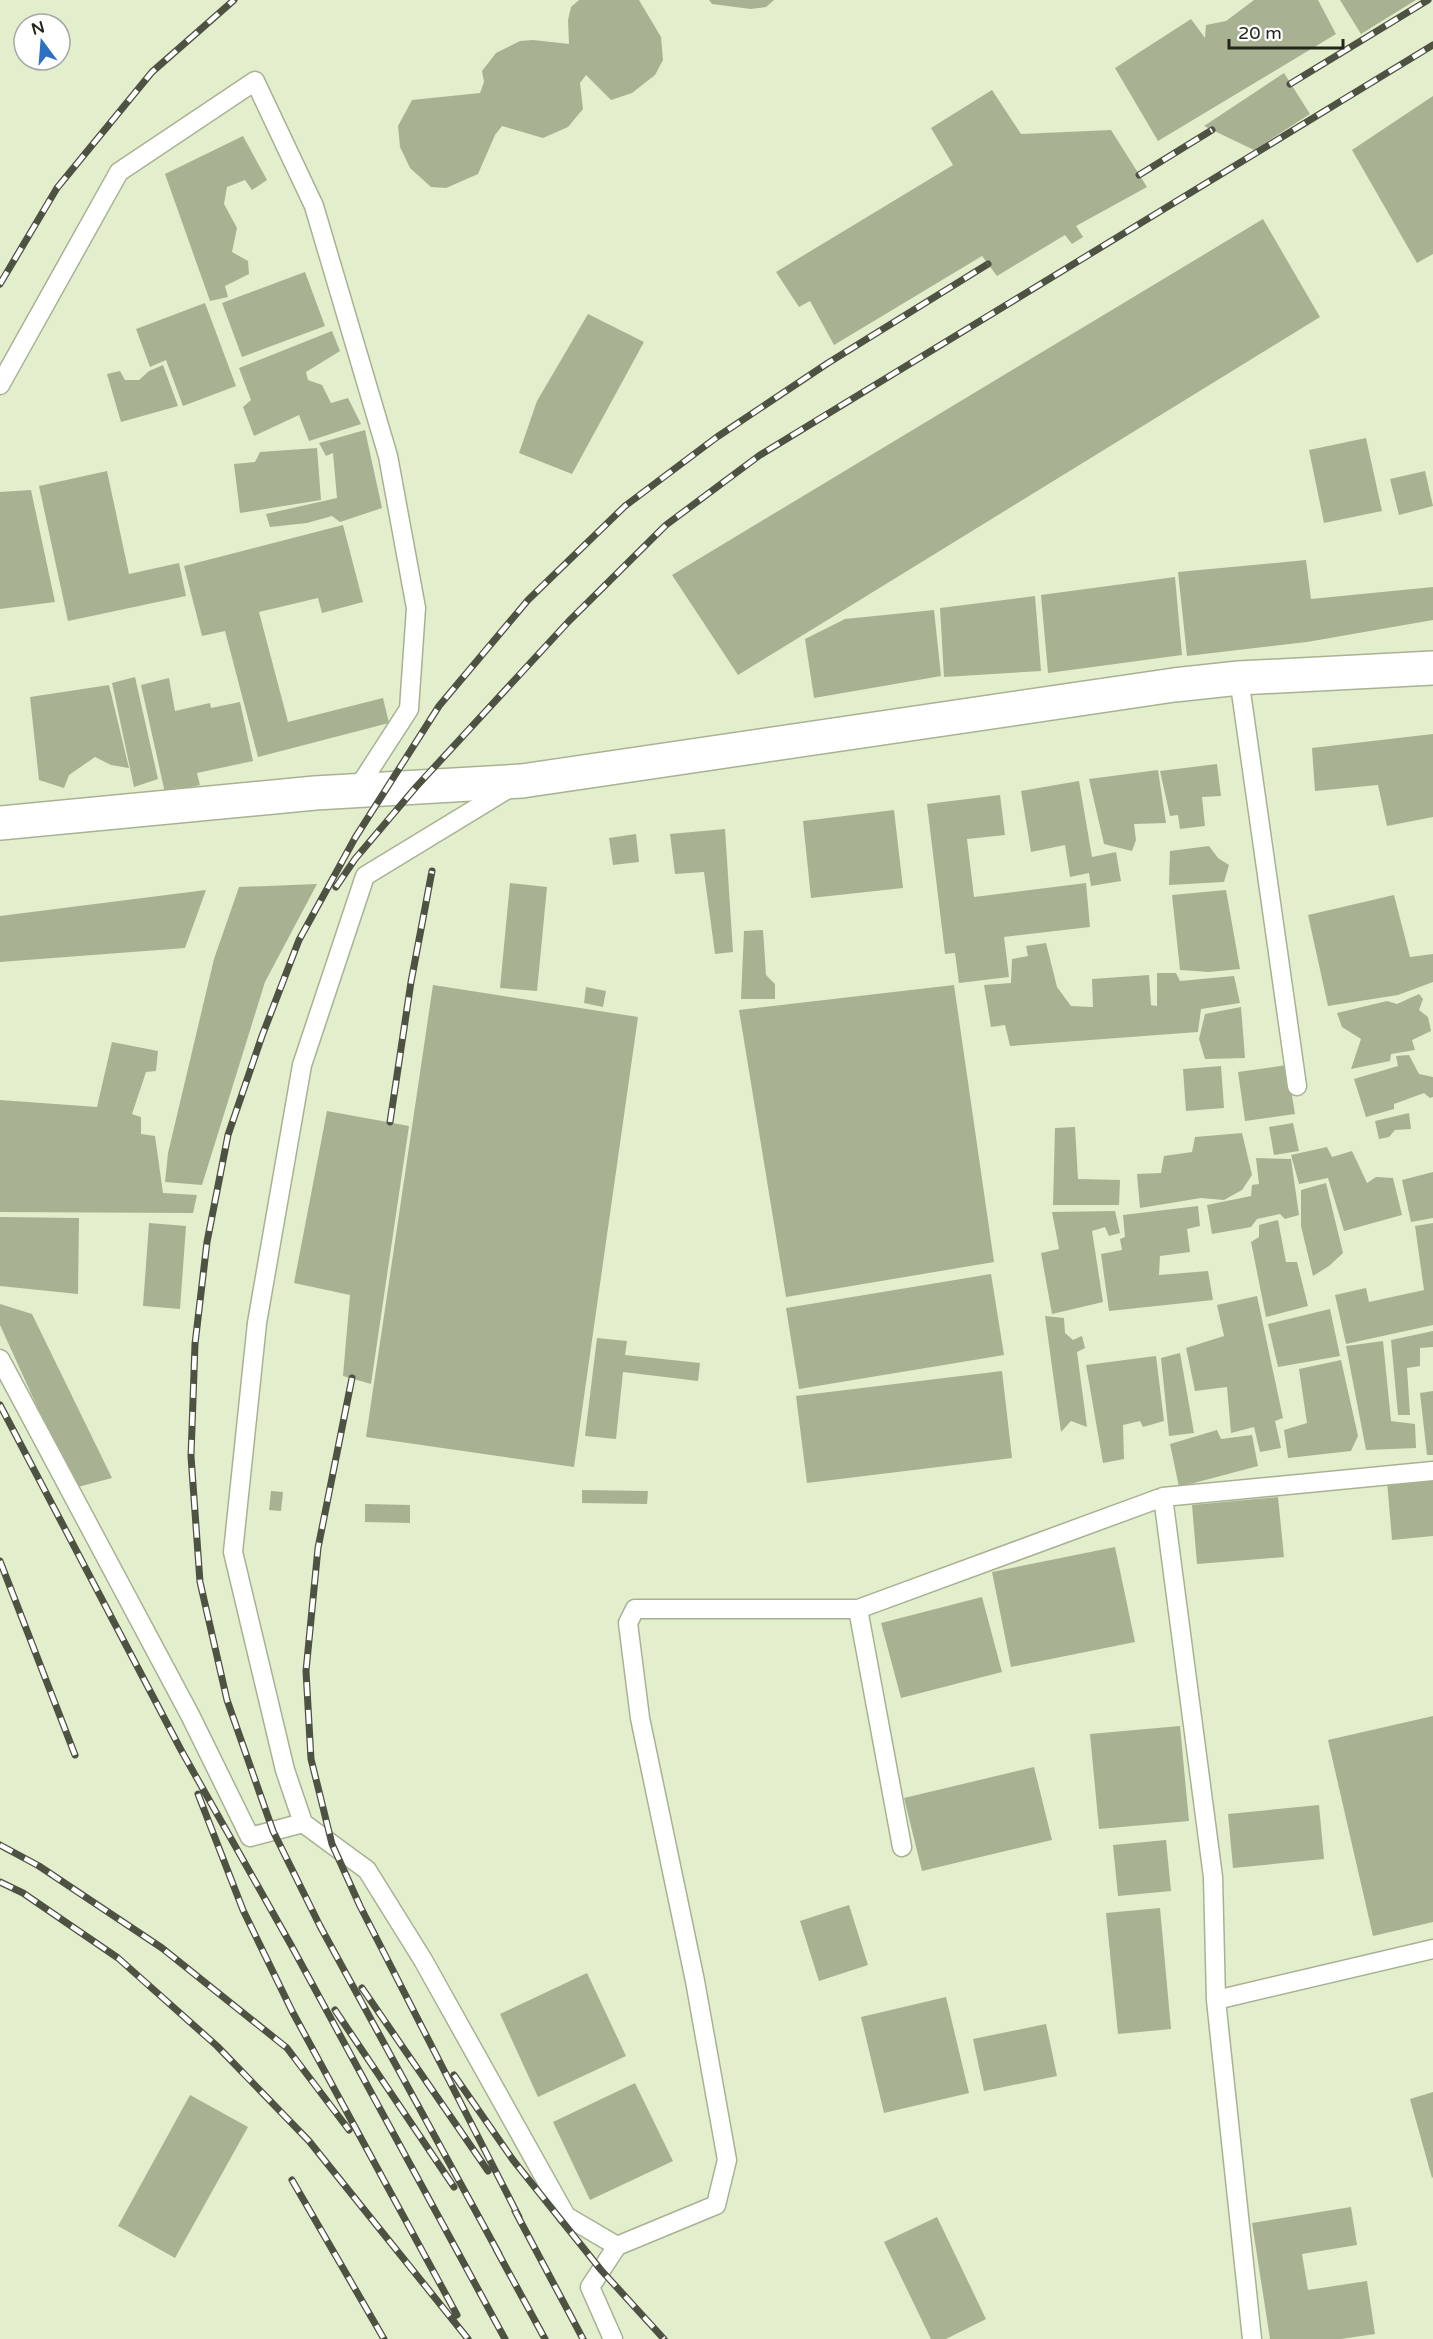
<svg xmlns="http://www.w3.org/2000/svg" width="1433" height="2339" viewBox="0 0 1433 2339" font-family="'Varela Round',sans-serif">
<style>
.building{fill:#a8b293}
.lines{fill:none;stroke-linecap:round;stroke-linejoin:round}
.lane-casing{stroke:#a8b293;stroke-width:21}
.street-casing{stroke:#a8b293;stroke-width:36}
.lane{stroke:#fff;stroke-width:18}
.street{stroke:#fff;stroke-width:33}
.rail-casing{stroke:#4d5242;stroke-width:7}
.rail{stroke:#fff;stroke-width:4.5;stroke-dasharray:14;stroke-linecap:butt}
</style>
<rect width="100%" height="100%" fill="#e3eecd"/>
<path class="building" d="M579 0H639L661 37 663 60 655 75 632 93 611 100 586 75 580 83 583 109 568 127 543 138 502 126 495 135 478 174 446 188 431 187 410 168 400 147 398 126 412 100 480 93 484 82 482 71 496 53 520 41 533 40 569 44 568 20 571 7Z
M709 0H774L766 7 751 9 712 4Z
M1254 0H1318L1336 34 1158 141 1115 68 1191 19 1205 38 1206 25 1226 21Z
M1340 0H1416L1361 34Z
M1284 73 1310 114 1254 150 1204 126Z
M992 90 1021 134 1111 130 1147 187 1076 226 1083 237 1072 244 1065 235 997 276 982 256 834 345 810 301 799 307 776 272 953 165 931 128Z
M1433 96V254L1417 263 1352 150Z
M243 136 267 180 252 190 245 180 227 187 224 204 237 228 232 252 248 261 249 274 225 286 228 297 210 301 165 174Z
M1263 219 1320 317 738 675 672 575Z
M305 272 325 326 242 357 222 303Z
M205 303 236 386 183 406 166 360 150 367 136 329Z
M588 314 644 342 572 474 519 453 537 401Z
M332 331 340 351 306 372 308 380 322 385 331 403 348 398 361 424 309 441 299 415 254 436 243 407 251 400 239 368Z
M163 365 178 406 121 422 107 374 120 371 125 380H139L149 371Z
M365 430 382 508 340 522 332 516 307 523 270 527 266 514 337 498 333 453 326 456 319 443Z
M1366 438 1382 511 1324 523 1309 450Z
M317 448 321 500 240 513 234 464 255 462 260 452Z
M107 471 129 574 179 563 186 596 68 621 39 486Z
M1425 471 1433 506 1399 515 1390 479Z
M31 490 55 602 0 609V492Z
M343 525 363 602 322 613 318 598 259 612 288 722 383 698 389 723 258 757 225 631 202 636 184 566Z
M1306 560 1311 599 1433 587V620L1307 642 1187 656 1178 572Z
M1175 577 1182 655 1048 673 1041 595Z
M1035 596 1041 671 944 677 940 608Z
M934 610 941 676 814 698 805 639 845 619Z
M135 677 158 779 134 787 112 683Z
M169 678 175 711 210 703 211 708 240 702 253 761 197 773 200 785 165 793 141 685Z
M109 685 129 768 111 765 95 757 69 775 64 788 39 780 30 697Z
M1433 734V817L1387 826 1378 785 1315 791 1312 748Z
M1217 764 1221 796 1202 797 1205 826 1180 829 1178 815 1170 816 1160 771Z
M1158 770 1166 823 1134 824 1136 840 1132 851 1104 844 1089 779Z
M1079 781 1092 857 1116 852 1121 881 1091 886 1089 873 1070 877 1065 845 1031 852 1021 791Z
M1000 795 1005 835 967 839 974 897 1086 883 1090 927 1004 937 1009 977 959 983 955 953 945 954 927 804Z
M894 810 903 888 811 898 803 821Z
M725 829 733 952 715 954 704 872 675 874 670 834Z
M636 834 639 862 613 865 609 838Z
M1209 846 1218 858 1229 865 1224 882 1169 885 1170 851Z
M510 883 547 887 537 991 500 988Z
M317 884 265 982 202 1185 165 1182 168 1153 214 959 239 887Z
M206 890 185 948 0 962V916Z
M1226 890 1240 969 1209 972 1180 970 1172 895Z
M1394 895 1410 957 1433 954V982L1398 995 1328 1006 1308 915Z
M763 930 766 975 775 984V999H741L744 931Z
M1046 943 1057 987 1071 1006 1093 1007 1092 979 1149 975 1151 1005 1157 1006V973H1176L1180 981 1234 976 1240 1003 1201 1009 1198 1032 1010 1046 1005 1025 991 1027 984 985 1011 983 1012 959 1028 956 1026 946Z
M433 985 638 1017 574 1467 366 1437Z
M954 985 994 1262 786 1297 739 1010Z
M586 987 606 991 603 1007 584 1003Z
M1419 994 1423 999 1419 1010 1428 1017 1431 1031 1412 1040 1415 1050 1391 1054 1390 1061 1351 1069 1361 1039 1342 1027 1337 1013 1387 1001 1397 1004Z
M1241 1007 1245 1058 1205 1059 1199 1039 1205 1014Z
M112 1042 158 1051 156 1071 146 1072 132 1114 141 1117V1134L155 1136 163 1193 197 1195 193 1213 0 1212V1100L97 1107Z
M1409 1055 1419 1074 1433 1077V1097L1430 1098 1424 1093 1394 1104V1109L1366 1117 1354 1079 1398 1066 1396 1056Z
M1287 1065 1295 1114 1245 1121 1238 1072Z
M1221 1066 1224 1108 1186 1111 1183 1069Z
M327 1111 409 1126 371 1384 343 1376 350 1295 294 1283Z
M1409 1113 1411 1129 1395 1130 1389 1137 1379 1139 1375 1121Z
M1293 1123 1299 1151 1274 1155 1269 1127Z
M1075 1127 1078 1179 1120 1180 1119 1205H1053L1055 1128Z
M1242 1133 1252 1175 1242 1190 1224 1200 1201 1198 1140 1208 1137 1174 1161 1173 1164 1156 1192 1152 1195 1137Z
M1327 1147 1332 1157 1352 1151 1367 1183 1376 1177 1393 1178 1402 1215 1344 1231 1328 1178 1299 1184 1291 1155Z
M1256 1158 1291 1159 1299 1215 1285 1219 1280 1214 1257 1219 1251 1227 1212 1234 1207 1205 1251 1196 1252 1185 1259 1184Z
M1433 1172V1218L1411 1222 1402 1180Z
M1326 1183 1343 1253 1329 1266 1313 1276 1301 1226V1190Z
M1198 1206 1200 1226 1187 1229 1190 1252 1160 1256 1159 1275 1208 1271 1213 1300 1109 1311 1101 1254 1122 1250 1120 1239 1125 1237 1123 1215Z
M1115 1211 1120 1233 1109 1236 1105 1227 1092 1231 1103 1302 1052 1314 1041 1253 1059 1249 1052 1212Z
M0 1217 79 1218 78 1294 0 1286Z
M1278 1220 1286 1262H1297L1308 1306 1266 1317 1251 1242 1259 1237V1225Z
M149 1223 186 1226 180 1309 143 1306Z
M1433 1223V1325L1346 1344 1335 1295 1366 1288 1369 1302 1424 1290 1415 1226Z
M991 1274 1004 1355 799 1389 786 1308Z
M1257 1296 1283 1418 1275 1421 1281 1448 1260 1452 1254 1427 1231 1433 1227 1387 1195 1391 1186 1348 1224 1336 1217 1305Z
M0 1304 32 1314 112 1478 74 1488 0 1325Z
M1330 1309 1340 1356 1278 1367 1268 1324Z
M1045 1316 1064 1318 1065 1333 1073 1340 1082 1336 1085 1348 1077 1352 1087 1427 1071 1421 1061 1432Z
M1433 1331V1347L1420 1348V1366L1407 1368 1410 1415H1398L1391 1340Z
M597 1338 627 1341 625 1355 700 1363 698 1381 623 1372 616 1439 585 1436Z
M1383 1341 1391 1421 1415 1424 1416 1448 1366 1450 1346 1346Z
M1180 1353 1194 1433 1169 1436 1161 1358Z
M1156 1356 1164 1421 1143 1427 1140 1421 1123 1425 1124 1459 1103 1463 1086 1365Z
M1341 1360 1358 1436 1351 1451 1288 1458 1284 1430 1307 1423 1299 1369Z
M1002 1371 1012 1458 807 1483 796 1396Z
M1433 1391V1455H1427L1420 1393Z
M1217 1430 1221 1439 1252 1435 1258 1466 1179 1487 1170 1444Z
M1433 1477V1536L1392 1540 1387 1481Z
M582 1490 648 1491 647 1504 582 1503Z
M271 1491 283 1492 281 1511 269 1510Z
M1278 1497 1284 1557 1197 1564 1192 1505Z
M365 1504 410 1505V1523L365 1522Z
M1115 1547 1135 1642 1011 1667 992 1572Z
M982 1597 1002 1672 901 1698 881 1623Z
M1433 1716V1922L1373 1936 1328 1740Z
M1180 1726 1189 1821 1099 1829 1090 1734Z
M1034 1767 1052 1840 922 1871 904 1798Z
M1319 1805 1324 1859 1233 1868 1228 1814Z
M1166 1840 1171 1891 1118 1896 1113 1845Z
M849 1905 868 1965 819 1981 800 1921Z
M1160 1908 1171 2029 1118 2034 1106 1913Z
M587 1973 626 2056 538 2097 500 2014Z
M946 1997 969 2093 884 2113 861 2017Z
M1046 2024 1057 2076 984 2091 973 2039Z
M635 2083 673 2161 590 2200 553 2122Z
M1433 2092V2177L1432 2178 1410 2099Z
M190 2095 248 2127 175 2258 118 2226Z
M1351 2207 1357 2245 1302 2254 1308 2290 1367 2281 1375 2334 1341 2339H1270L1252 2223Z
M937 2217 986 2319 946 2339H931L884 2242Z"/>
<g class="lines">
<defs>
<path id="lane" d="M0 385 119 172 255 81 314 206 388 456 416 608 409 709 356 791
M1239 678 1297 1086
M513 786 365 876 302 1065 257 1323 233 1552 285 1770 303 1823 367 1870 423 1960 566 2216 617 2246 716 2205 727 2160 695 1981 640 1718 628 1623 635 1609H858L1163 1497
M0 1359 190 1715 250 1837 303 1823
M858 1609 902 1847
M1216 2000 1433 1949
M613 2339 590 2287 617 2246
M1252 2339 1216 2000 1213 1877 1163 1497 1433 1471"/>
<path id="street" d="M0 823 315 793 522 781 1174 685 1239 678 1433 668"/>
</defs>
<use href="#lane" class="lane-casing"/>
<use href="#street" class="street-casing"/>
<use href="#lane" class="lane"/>
<use href="#street" class="street"/>
<defs>
<path id="rail" d="M1290 84 1428 0
M1139 175 1212 130
M0 284 57 188 152 72 234 0
M336 887 355 859 416 787 569 621 666 525 760 455 1433 45
M390 1122 411 982 432 871
M352 1378 318 1548 306 1671 311 1759 332 1844 360 1906 519 2217
M0 1405 181 1750 291 1945 505 2339
M0 1561 75 1755
M198 1794 243 1910 292 2011 457 2315
M0 1845 39 1866 162 1948 287 2048 349 2130
M0 1882 23 1893 118 1958 217 2046 309 2141 468 2339
M362 1988 488 2171
M335 2010 454 2187
M454 2075 513 2160 601 2270 664 2339
M292 2180 384 2339
M515 2211 583 2339
M496 2249 545 2339
M499 2254 320 1926 273 1831 227 1700 200 1582 191 1456 195 1344 207 1242 228 1135 262 1036 299 940 355 838 439 706 528 600 625 506 717 437 828 363 988 264"/>
</defs>
<use href="#rail" class="rail-casing"/>
<use href="#rail" class="rail"/>
</g>
<g transform="translate(42 42) rotate(344)"><circle r="28" fill="#ffffff" stroke="#a7a9a4" stroke-width="1.5"/>
<path d="M0-4.5L10 22L0 15L-10 22Z" fill="#2c71c2"/>
<text y="-9" font-size="16" font-weight="bold" text-anchor="middle" fill="#23271b">N</text>
</g>
<path d="M1229 39v9h114v-9" fill="none" stroke="#23271b" stroke-width="3"/>
<text x="1238" y="39" font-size="18" fill="#23271b" stroke="#ffffff" stroke-width="4.5" paint-order="stroke">20 m</text>
</svg>
